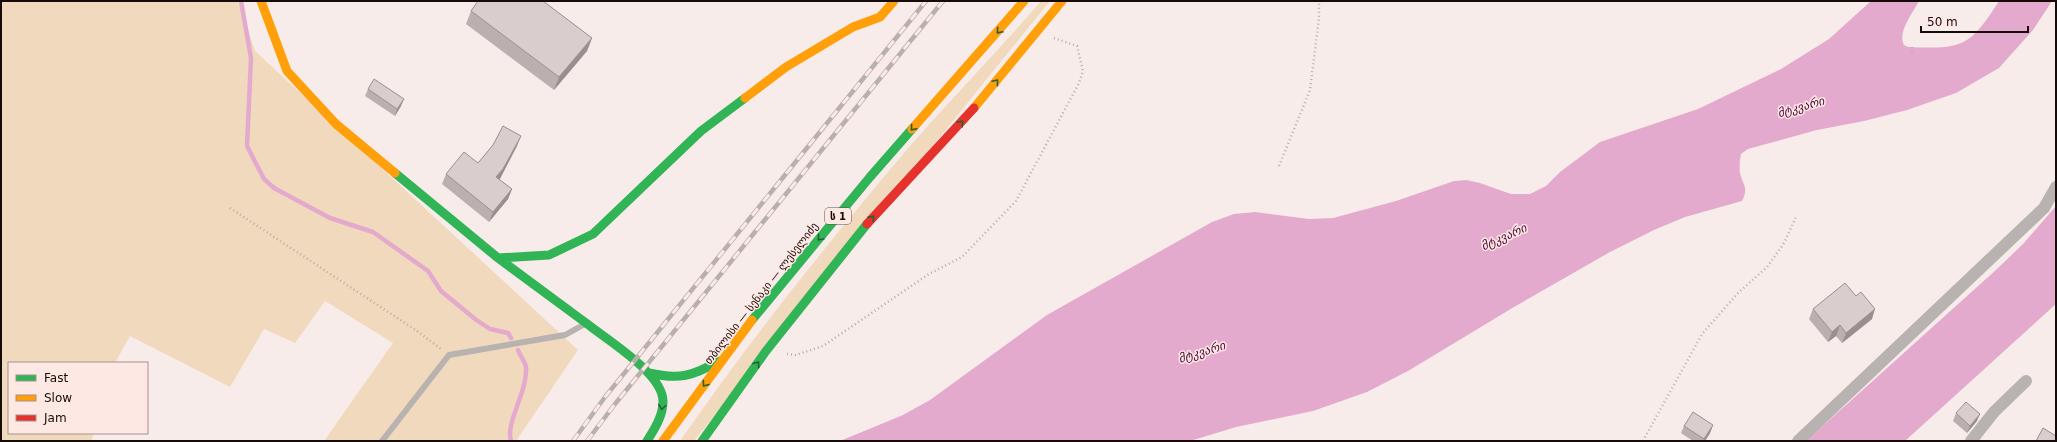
<svg xmlns="http://www.w3.org/2000/svg" width="2057" height="442" viewBox="0 0 2057 442" font-family="'DejaVu Sans','Noto Sans Georgian',sans-serif">
<style>
.green{fill:#f1d9bd}
.water{fill:#e4aace}
.lines{fill:none;stroke-linecap:round;stroke-linejoin:round}
.stream{stroke:#e4aace;stroke-width:4.5}
.path{stroke:#b4aeac;stroke-width:2.5;stroke-dasharray:1 3;stroke-linecap:butt}
.lane{stroke:#b8b3b0;stroke-width:6}
.street{stroke:#b8b3b0;stroke-width:12}
.fast{stroke:#30b455;stroke-width:9}
.slow{stroke:#ff9f0a;stroke-width:9}
.jam{stroke:#e5322d;stroke-width:9}
.rail-casing{stroke:#b8b0ae;stroke-width:4.5}
.rail{stroke:#fee8e4;stroke-width:3;stroke-dasharray:9;stroke-linecap:butt}
.wall{fill:#bbb0b0}
.shaded-wall{fill:#989090}
.building{fill:#d9cdcd;stroke:#989090}
.oneway{stroke:#246030}
.labels{text-anchor:middle;stroke-width:3;stroke-linejoin:round;paint-order:stroke}
.shield{fill:#fee8e4;stroke:#5c4d4b;stroke-width:1}
.shield-label{font-size:10px;font-weight:bold;fill:#170b0a}
.street-label{font-size:11px;fill:#170b0a;stroke:#fee8e4}
.water-label{font-size:12px;font-style:italic;fill:#4c063b;stroke:#fee8e4}
</style>
<rect width="100%" height="100%" fill="#f8ecea"/>
<path class="green" d="M1 1H238L255 51 578 350 516 441H324L393 343 325 301 295 343 264 329 230 387 130 336 115 363H9V433H93L92 441H1Z
M1041 1H1050L694 441H680C748 343 822 250 899 159 945 105 995 55 1041 1Z"/>
<path class="water" d="M1871 1H1919C1913 13 1897 32 1904 45L1908 47C1962 49 1969 48 1999 1H2052L2033 30 1999 68 1956 93 1907 110 1864 121 1817 130 1748 149 1741 154C1740 160 1739 166 1740 173 1743 186 1749 187 1742 201L1685 217 1654 230 1610 252 1514 307 1408 371 1367 392 1313 411 1236 427 1190 441H840L903 415 930 400 1047 315 1212 222 1234 214 1255 212 1309 219 1333 218 1396 201 1454 181 1466 180 1480 183 1511 194H1530L1546 186 1560 172 1600 142 1698 109 1781 69 1829 39Z
M2056 206V304L1905 441H1806L1997 269 2023 244Z"/>
<g class="lines">
<path class="stream" d="M241 1 251 58 247 146 264 179 274 188 330 218 373 232 428 271 441 291 475 319 490 329 508 333 511 338
M511 441C505 423 528 391 526 367 525 362 520 355 518 350"/>
<path class="path" d="M1912 52V47
M1279 166 1310 90 1319 18V1
M230 208 417 331 441 349
M787 354 796 355 823 346 929 274 962 257 1016 201 1079 83 1083 71 1077 46 1054 38
M1643 441 1702 334 1738 293 1767 267 1784 243 1796 217"/>
<path class="lane" d="M382 441 449 355 565 335 583 325"/>
<path class="street" d="M1798 441 2044 208 2056 187
M1971 441 1994 412 2026 381"/>
<path class="fast" d="M395 173 498 258 586 323
M498 258 549 255 593 234 701 131 745 98
M752 320 870 177 912 129
M586 323C606 339 664 374 663 402 663 416 654 430 647 441
M649 373C679 380 693 376 719 361
M702 441 766 351 867 224"/>
<path class="slow" d="M261 1 287 71 336 124 395 173
M745 98 786 67 853 27 880 17 894 1
M974 108 1062 1
M912 129 1024 1
M663 441 752 320"/>
<path class="jam" d="M867 224 974 108"/>
<defs>
<path id="rail" d="M573 441 605 397 926 1
M587 441 615 404 943 1"/>
</defs>
<use href="#rail" class="rail-casing"/>
<use href="#rail" class="rail"/>
</g>
<path class="wall" d="M471 11 592 38 587 51 554 90 466 24Z
M368 89 401 106 395 116 365 96Z
M493 145 517 146 499 179 512 189 508 199 489 222 442 184 446 174 478 163Z
M1813 309 1872 319 1842 343 1836 336 1828 342 1809 319Z
M1956 413 1977 421 1967 433 1953 421Z
M1713 425 1710 433 1705 441H1693L1681 433 1684 426Z"/>
<path class="shaded-wall" d="M592 38 587 51 554 90 559 77Z
M404 99 401 106 395 116 397 109Z
M521 136 517 146 500 179 493 187 496 177Z
M512 189 508 199 489 222 493 212Z
M1875 309 1872 319 1842 343 1846 333Z
M1840 325 1836 336 1828 342 1832 332Z
M1980 414 1977 421 1967 433 1970 426Z
M1713 425 1710 433 1705 441H1703Z"/>
<path class="building" d="M478 1H543L592 38 559 77 471 11Z
M374 79 404 99 397 109 368 89Z
M503 126 521 136 503 169 496 177 512 189 493 212 446 174 464 152 478 163 493 145Z
M1845 283 1856 296 1861 292 1875 309 1846 333 1840 325 1832 332 1813 309Z
M1966 402 1980 414 1970 426 1956 413Z
M1693 412 1713 425 1704 439 1684 426Z
M2043 428 2056 436V441H2036Z"/>
<defs><path id="oneway-chevron" d="M-2-3.5L2.5 0L-2 3.5" fill="none" stroke-width="1.6" stroke-linecap="round" stroke-linejoin="round"/></defs>
<g class="oneway">
<use href="#oneway-chevron" transform="translate(999 31) rotate(131)"/>
<use href="#oneway-chevron" transform="translate(996 82) rotate(-50)"/>
<use href="#oneway-chevron" transform="translate(961 123) rotate(-46)"/>
<use href="#oneway-chevron" transform="translate(913 128) rotate(131)"/>
<use href="#oneway-chevron" transform="translate(872 218) rotate(-49)"/>
<use href="#oneway-chevron" transform="translate(820 238) rotate(130)"/>
<use href="#oneway-chevron" transform="translate(757 364) rotate(-54)"/>
<use href="#oneway-chevron" transform="translate(705 384) rotate(126)"/>
<use href="#oneway-chevron" transform="translate(662 407) rotate(98)"/>
</g>
<g class="labels">
<rect class="shield" x="825" y="208" width="26" height="16" rx="3"/>
<g class="shield-label">
<text x="838" y="220">ს 1</text>
</g>
<g class="street-label">
<text transform="translate(761 293) rotate(-52)" y="4">თბილისი — სენაკი — ლესელიძე</text>
</g>
<g class="water-label">
<text transform="translate(1801 107) rotate(-16)" y="4">მტკვარი</text>
<text transform="translate(1504 237) rotate(-24)" y="4">მტკვარი</text>
<text transform="translate(1202 352) rotate(-17)" y="4">მტკვარი</text>
</g>
</g>
<rect width="2057" height="442" fill="none" stroke="#170b0a" stroke-width="4"/>
<rect x="8" y="362" width="140" height="72" fill="#fee8e4" stroke="#a2908d"/>
<rect x="16" y="375" width="20" height="6" fill="#30b455" stroke="#a2908d"/>
<text x="44" y="382" font-size="12" fill="#170b0a">Fast</text>
<rect x="16" y="395" width="20" height="6" fill="#ff9f0a" stroke="#a2908d"/>
<text x="44" y="402" font-size="12" fill="#170b0a">Slow</text>
<rect x="16" y="415" width="20" height="6" fill="#e5322d" stroke="#a2908d"/>
<text x="44" y="422" font-size="12" fill="#170b0a">Jam</text>
<path d="M1921 26v6h107v-6" fill="none" stroke="#170b0a" stroke-width="2"/>
<text x="1927" y="26" font-size="12" fill="#170b0a" stroke="#fee8e4" stroke-width="3" paint-order="stroke">50 m</text>
</svg>
